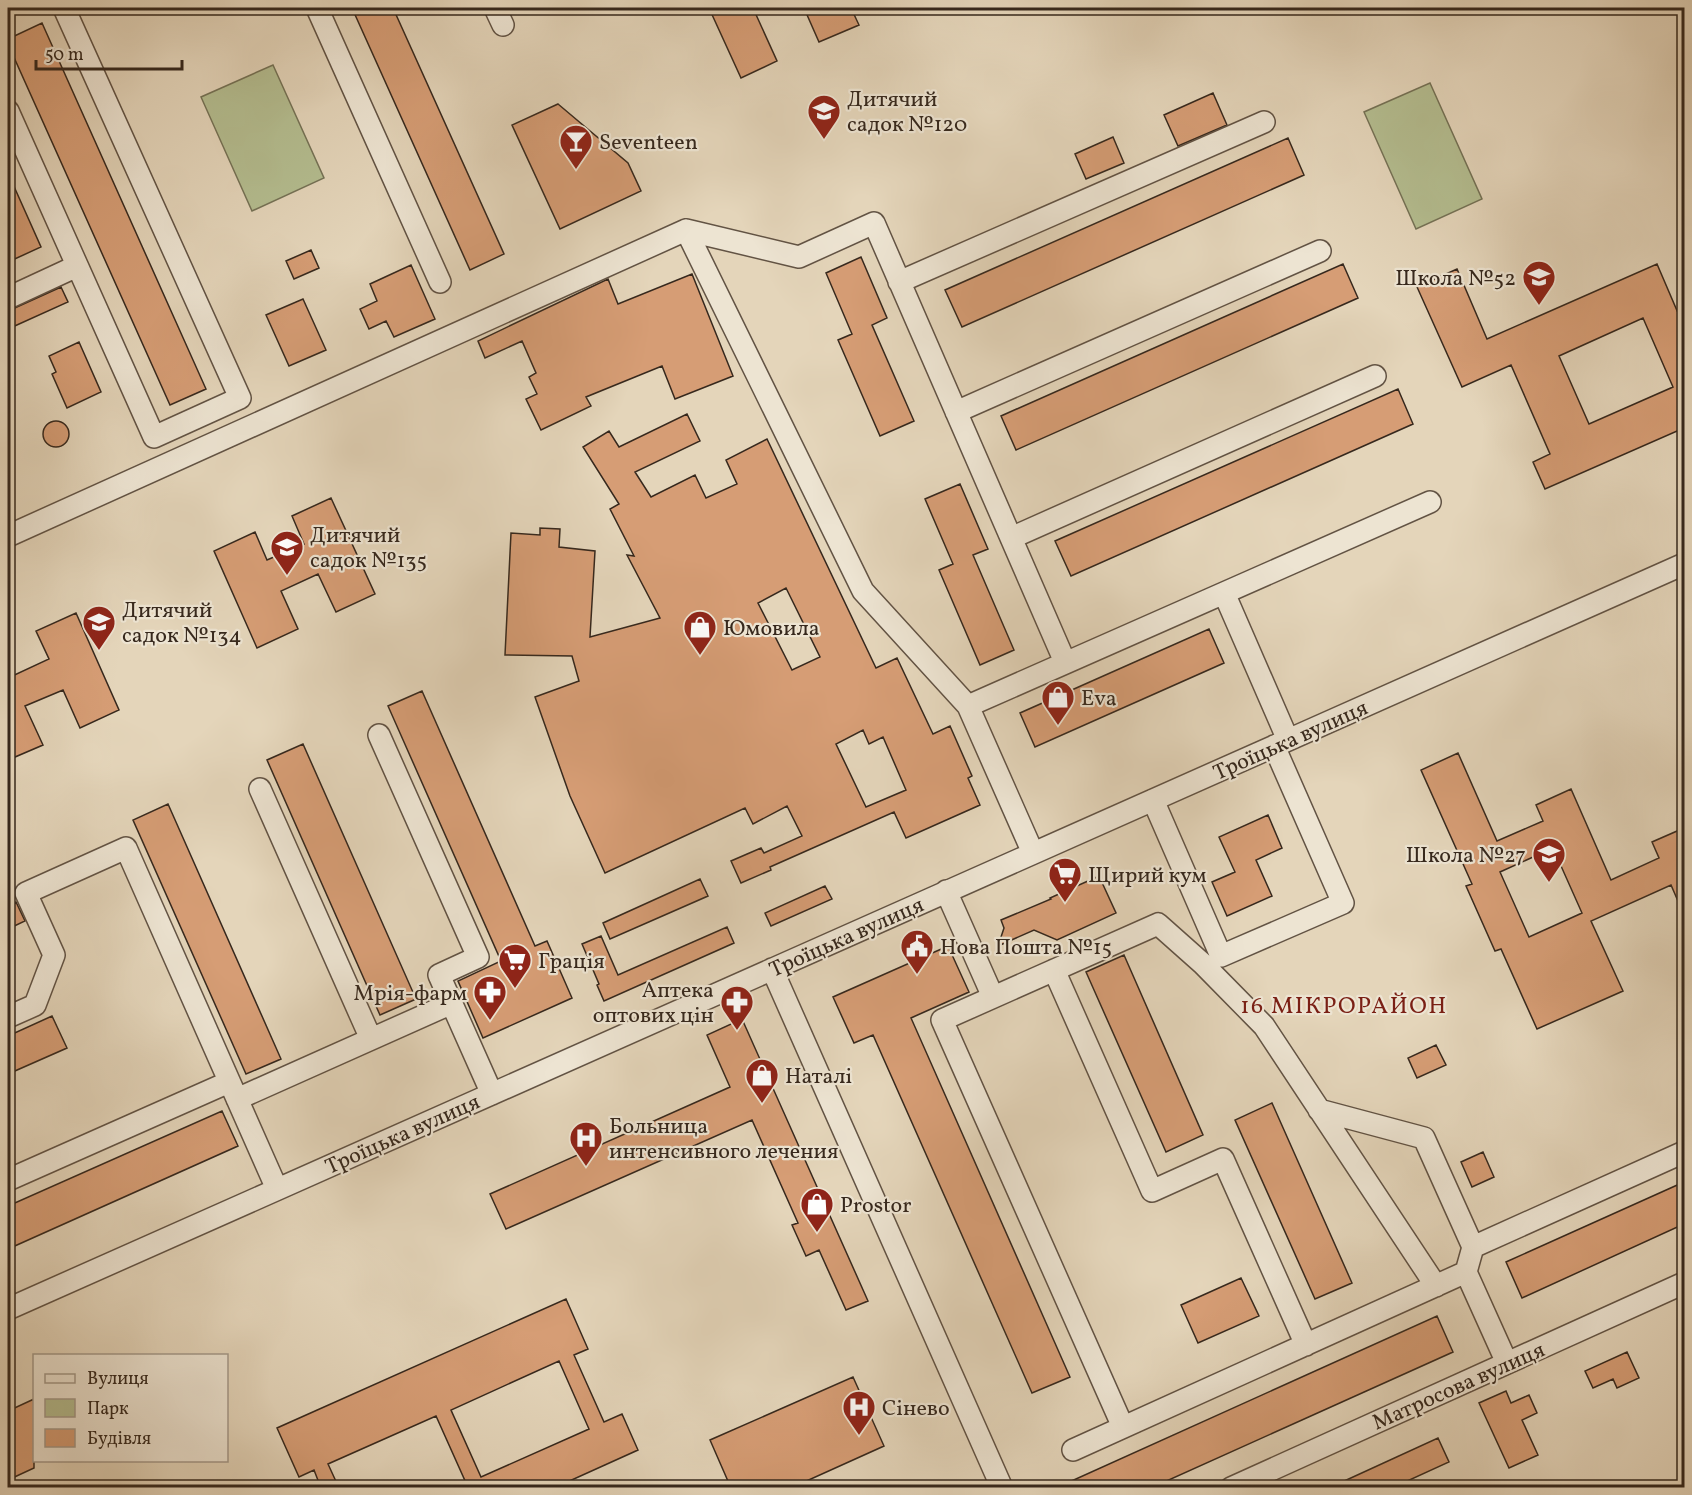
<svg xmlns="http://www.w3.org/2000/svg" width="1692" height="1495" viewBox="0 0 1692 1495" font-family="Vollkorn,serif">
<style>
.green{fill:#b4bd90;stroke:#757256;stroke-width:1.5}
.building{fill:#d69d75;stroke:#36281d;stroke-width:1.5;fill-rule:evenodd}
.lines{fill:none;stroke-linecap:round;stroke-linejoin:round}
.minor-casing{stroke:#625344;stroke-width:24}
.minor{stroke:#ede4d2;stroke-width:21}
.labels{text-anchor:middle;stroke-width:4.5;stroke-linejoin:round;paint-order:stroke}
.poi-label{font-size:22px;fill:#36281d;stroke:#ede4d2;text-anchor:start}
.street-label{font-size:22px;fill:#36281d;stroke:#ede4d2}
.neighbourhood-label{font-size:24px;letter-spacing:1.5px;fill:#7a1f14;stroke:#ede4d2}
</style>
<rect width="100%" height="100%" fill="#e4d5ba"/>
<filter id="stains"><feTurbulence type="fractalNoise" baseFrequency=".00333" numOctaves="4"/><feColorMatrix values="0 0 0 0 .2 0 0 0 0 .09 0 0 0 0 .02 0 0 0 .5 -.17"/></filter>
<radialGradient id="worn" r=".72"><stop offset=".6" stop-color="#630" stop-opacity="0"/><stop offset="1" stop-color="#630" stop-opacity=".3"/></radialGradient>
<path class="green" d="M273 65 324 178 252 211 201 97Z
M1430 83 1482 199 1416 229 1364 112Z"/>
<path class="building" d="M352 8H393L504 254 470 270Z
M709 8H753L777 61 741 78Z
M804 8H851L859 25 819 42Z
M42 23 206 389 170 405 8 44V39Z
M1213 93 1227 125 1178 146 1164 115Z
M558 104 628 163 641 191 560 229 512 125Z
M1113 137 1124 163 1086 179 1075 154Z
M1288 138 1304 175 962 327 945 290Z
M8 173 41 247 8 262Z
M311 250 319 268 294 279 286 261Z
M861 257 887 318 872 325 914 421 880 436 838 340 852 334 826 273Z
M1343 264 1358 298 1016 450 1001 416Z
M1657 264 1684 327V428L1545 489 1533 462 1550 454 1511 365 1462 387 1417 287 1457 269 1487 339ZM1643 318 1673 387 1589 424 1559 356Z
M411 265 435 319 394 337 386 321 369 329 360 309 377 301 370 284Z
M692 274 733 376 675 399 662 366 586 397 591 406 541 430 526 399 537 394 529 377 536 373 522 341 485 358 478 341 608 279 618 304Z
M61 287 68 302 8 329V311Z
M303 299 326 350 289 366 266 315Z
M79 342 101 392 67 408 52 374 56 372 49 356Z
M1398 389 1413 424 1071 576 1055 541Z
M687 414 700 441 635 472 651 497 695 475 706 498 737 484 726 460 767 439 876 668 897 658 933 734 950 726 972 776 968 778 980 805 906 838 894 812 770 867 771 870 741 883 731 861 761 848 764 853 802 836 787 806 753 824 745 808 605 873 570 796 535 697 579 681 572 656 505 655 511 533 540 535V528L560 529 559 547 595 551 590 637 660 618 627 555 634 556 610 509 619 504 583 447 609 431 619 447ZM786 588 820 657 792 670 758 603ZM863 730 869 744 883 737 906 790 866 807 836 744Z
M43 434a13 13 0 1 1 26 0a13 13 0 1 1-26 0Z
M960 484 988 549 973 555 1014 650 980 665 939 570 953 564 925 499Z
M331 498 375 594 336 612 318 574 281 591 298 629 257 648 214 551 255 532 267 560 304 544 292 516Z
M76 613 119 710 80 728 63 690 25 706 43 745 8 760V678L49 659 36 631Z
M1209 629 1224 663 1035 747 1020 713Z
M422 691 535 946 547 941 572 998 483 1038 458 981 501 961 388 706Z
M303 744 416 999 380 1015 267 760Z
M1458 753 1497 841 1543 821 1536 805 1571 789 1611 880 1659 858 1652 842 1684 828V915L1671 885 1591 921 1623 991 1537 1029 1501 949 1495 951 1466 886 1472 884 1421 770ZM1553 848 1582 913 1529 937 1500 872Z
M168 804 281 1059 246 1074 133 820Z
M1268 815 1282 848 1256 860 1272 896 1227 916 1212 882 1235 872 1219 837Z
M1099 876 1116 913 1057 940 1034 930 998 946 1004 928 1001 920 1051 899 1050 898Z
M700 879 708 896 610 939 603 923Z
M825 886 832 899 771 926 765 913Z
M16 902 25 921 8 929V906Z
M727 927 734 943 604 1001 597 985 599 984 582 944 601 936 618 975Z
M948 946 969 992 911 1018 1070 1377 1032 1393 873 1035 854 1043 833 997Z
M1124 955 1203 1135 1166 1152 1086 972Z
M52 1016 67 1048 8 1074V1036Z
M742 1019 868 1301 846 1310 819 1250 806 1256 792 1225 798 1223 752 1120 506 1229 490 1194 730 1087 707 1035Z
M1436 1045 1446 1065 1417 1078 1408 1058Z
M1272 1103 1352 1283 1315 1299 1235 1120Z
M222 1111 238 1146 8 1249V1206Z
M1483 1152 1494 1177 1472 1187 1461 1162Z
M1684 1182V1224L1522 1298 1506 1262Z
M1241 1278 1259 1316 1198 1343 1181 1305Z
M566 1299 588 1349 574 1355 604 1422 622 1414 638 1450 554 1488H456L466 1483 436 1416 328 1464 339 1488H321L314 1470 299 1477 277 1428ZM559 1361 589 1429 481 1477 451 1410Z
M1437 1316 1453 1352 1151 1488H1056Z
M1627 1352 1639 1378 1617 1388 1613 1379 1593 1388 1585 1371Z
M853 1377 884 1446 791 1488H731L710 1440Z
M1506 1391 1511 1403 1529 1395 1537 1413 1522 1420 1538 1455 1509 1468 1479 1403Z
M34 1399V1468L8 1480V1411Z
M1438 1438 1449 1462 1392 1488H1329Z"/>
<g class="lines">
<defs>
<path id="minor" d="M317 8 440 282
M495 8 503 25
M8 111 154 437 240 398 64 8
M686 230 863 591 968 706 1033 853
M899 282 1264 122
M8 298 77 266
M956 412 1320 251
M8 536 686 230 799 257 874 223 1065 662
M1011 538 1375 376
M1224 593 1288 740
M968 706 1430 502
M379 735 478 957 439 975 492 1094
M260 789 371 1039
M1153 800 1221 956 1343 903 1274 746
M946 891 993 997
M772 969 1002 1488
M1054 970 1152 1191 1223 1159 1306 1345
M8 1017 35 1005 54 955 26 893 126 848 277 1189
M237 1099 452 1003
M1319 1110 1424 1138 1473 1247 1466 1272 1507 1363
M8 1180 229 1082
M1473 1247 1684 1152
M8 1309 1684 564
M1123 1427 942 1020 1158 924 1203 964 1264 1026 1436 1286
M1073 1450 1466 1272
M1231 1488 1684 1283"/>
</defs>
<use href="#minor" class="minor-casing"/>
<use href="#minor" class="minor"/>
</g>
<defs>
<symbol id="school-pin" viewBox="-11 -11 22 30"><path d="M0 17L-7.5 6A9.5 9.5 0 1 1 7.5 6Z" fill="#8f2418" stroke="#ede4d2"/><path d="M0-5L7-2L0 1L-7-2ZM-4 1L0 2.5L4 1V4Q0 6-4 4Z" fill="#fff"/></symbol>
<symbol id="bar-pin" viewBox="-11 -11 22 30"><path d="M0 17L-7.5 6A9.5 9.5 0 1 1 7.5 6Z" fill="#8f2418" stroke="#ede4d2"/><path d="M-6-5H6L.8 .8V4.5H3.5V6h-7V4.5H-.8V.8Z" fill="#fff"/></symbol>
<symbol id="shop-pin" viewBox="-11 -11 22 30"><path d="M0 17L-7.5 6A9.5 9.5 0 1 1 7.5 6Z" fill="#8f2418" stroke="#ede4d2"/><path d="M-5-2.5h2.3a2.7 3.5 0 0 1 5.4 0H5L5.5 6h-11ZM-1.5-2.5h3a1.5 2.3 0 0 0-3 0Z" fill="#fff"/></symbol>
<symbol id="supermarket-pin" viewBox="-11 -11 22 30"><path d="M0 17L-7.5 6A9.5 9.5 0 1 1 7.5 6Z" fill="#8f2418" stroke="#ede4d2"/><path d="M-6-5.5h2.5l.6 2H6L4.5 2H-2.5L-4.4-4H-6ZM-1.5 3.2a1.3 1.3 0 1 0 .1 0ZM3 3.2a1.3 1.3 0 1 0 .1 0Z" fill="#fff"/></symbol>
<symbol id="civic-pin" viewBox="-11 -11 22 30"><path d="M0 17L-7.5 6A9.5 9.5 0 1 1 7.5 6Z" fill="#8f2418" stroke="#ede4d2"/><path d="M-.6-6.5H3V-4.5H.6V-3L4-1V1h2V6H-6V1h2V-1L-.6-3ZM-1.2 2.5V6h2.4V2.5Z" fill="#fff"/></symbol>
<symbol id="pharmacy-pin" viewBox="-11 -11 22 30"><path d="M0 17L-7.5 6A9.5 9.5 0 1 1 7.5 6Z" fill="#8f2418" stroke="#ede4d2"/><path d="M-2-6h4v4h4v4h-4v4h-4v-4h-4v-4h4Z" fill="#fff"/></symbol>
<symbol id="hospital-pin" viewBox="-11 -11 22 30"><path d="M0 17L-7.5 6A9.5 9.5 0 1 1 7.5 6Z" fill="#8f2418" stroke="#ede4d2"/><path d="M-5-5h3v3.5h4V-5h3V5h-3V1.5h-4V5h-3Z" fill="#fff"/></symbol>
</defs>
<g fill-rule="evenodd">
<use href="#school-pin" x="805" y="92" width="38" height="52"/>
<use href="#bar-pin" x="557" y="122" width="38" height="52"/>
<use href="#school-pin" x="1520" y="258" width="38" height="52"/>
<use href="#school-pin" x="268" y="528" width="38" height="52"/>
<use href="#school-pin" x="80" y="603" width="38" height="52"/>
<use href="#shop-pin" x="681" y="608" width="38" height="52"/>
<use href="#shop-pin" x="1039" y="678" width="38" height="52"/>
<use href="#school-pin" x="1530" y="835" width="38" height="52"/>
<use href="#supermarket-pin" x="1046" y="855" width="38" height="52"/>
<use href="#civic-pin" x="898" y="927" width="38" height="52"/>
<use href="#supermarket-pin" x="496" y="941" width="38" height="52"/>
<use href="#pharmacy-pin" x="471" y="973" width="38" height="52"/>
<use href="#pharmacy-pin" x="718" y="983" width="38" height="52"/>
<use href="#shop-pin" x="743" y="1056" width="38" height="52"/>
<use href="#hospital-pin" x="567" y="1119" width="38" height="52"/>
<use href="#shop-pin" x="798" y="1185" width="38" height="52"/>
<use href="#hospital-pin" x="840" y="1388" width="38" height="52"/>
</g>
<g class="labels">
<g class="poi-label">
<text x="847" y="106">Дитячий<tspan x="847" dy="25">садок №120</tspan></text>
<text x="599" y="149">Seventeen</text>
<text x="1516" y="285" text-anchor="end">Школа №52</text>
<text x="310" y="542">Дитячий<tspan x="310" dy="25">садок №135</tspan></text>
<text x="122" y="617">Дитячий<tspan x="122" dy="25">садок №134</tspan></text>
<text x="723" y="635">Юмовила</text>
<text x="1081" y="705">Eva</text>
<text x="1526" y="862" text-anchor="end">Школа №27</text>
<text x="1088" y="882">Щирий кум</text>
<text x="940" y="954">Нова Пошта №15</text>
<text x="538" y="968">Грація</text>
<text x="714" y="997" text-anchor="end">Аптека<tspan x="714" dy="25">оптових цін</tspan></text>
<text x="467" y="1000" text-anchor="end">Мрія-фарм</text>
<text x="785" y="1083">Наталі</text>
<text x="609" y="1133">Больница<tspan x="609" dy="25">интенсивного лечения</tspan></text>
<text x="840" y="1212">Prostor</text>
<text x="882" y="1415">Сінево</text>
</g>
<g class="street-label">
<text transform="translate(1290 739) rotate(-24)" y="8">Троїцька вулиця</text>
<text transform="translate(846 936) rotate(-24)" y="8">Троїцька вулиця</text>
<text transform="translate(402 1133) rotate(-24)" y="8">Троїцька вулиця</text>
<text transform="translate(1458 1385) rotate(-24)" y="8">Матросова вулиця</text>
</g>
<g class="neighbourhood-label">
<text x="1344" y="1013">16 МІКРОРАЙОН</text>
</g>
</g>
<rect width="1692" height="1495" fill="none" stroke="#e4d5ba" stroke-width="30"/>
<rect x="9" y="9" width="1674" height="1477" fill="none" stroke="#36281d" stroke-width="3"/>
<rect x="15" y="15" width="1662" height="1465" fill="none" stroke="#36281d" stroke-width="1.5"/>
<rect x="33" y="1354" width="195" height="108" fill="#ede4d2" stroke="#a4998a" stroke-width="1.5"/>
<rect x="45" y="1374" width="30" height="9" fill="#ede4d2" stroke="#a4998a" stroke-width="1.5"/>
<text x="87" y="1384" font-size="18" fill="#36281d">Вулиця</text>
<rect x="45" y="1399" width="30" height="18" fill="#b4bd90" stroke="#a4998a" stroke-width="1.5"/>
<text x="87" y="1414" font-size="18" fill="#36281d">Парк</text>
<rect x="45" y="1429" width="30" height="18" fill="#d69d75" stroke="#a4998a" stroke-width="1.5"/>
<text x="87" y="1444" font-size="18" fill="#36281d">Будівля</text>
<path d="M36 60v9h146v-9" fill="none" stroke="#36281d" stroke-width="3"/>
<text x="45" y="60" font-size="18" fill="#36281d" stroke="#ede4d2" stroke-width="4.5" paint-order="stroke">50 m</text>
<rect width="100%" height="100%" filter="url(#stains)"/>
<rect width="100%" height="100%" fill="url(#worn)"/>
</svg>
